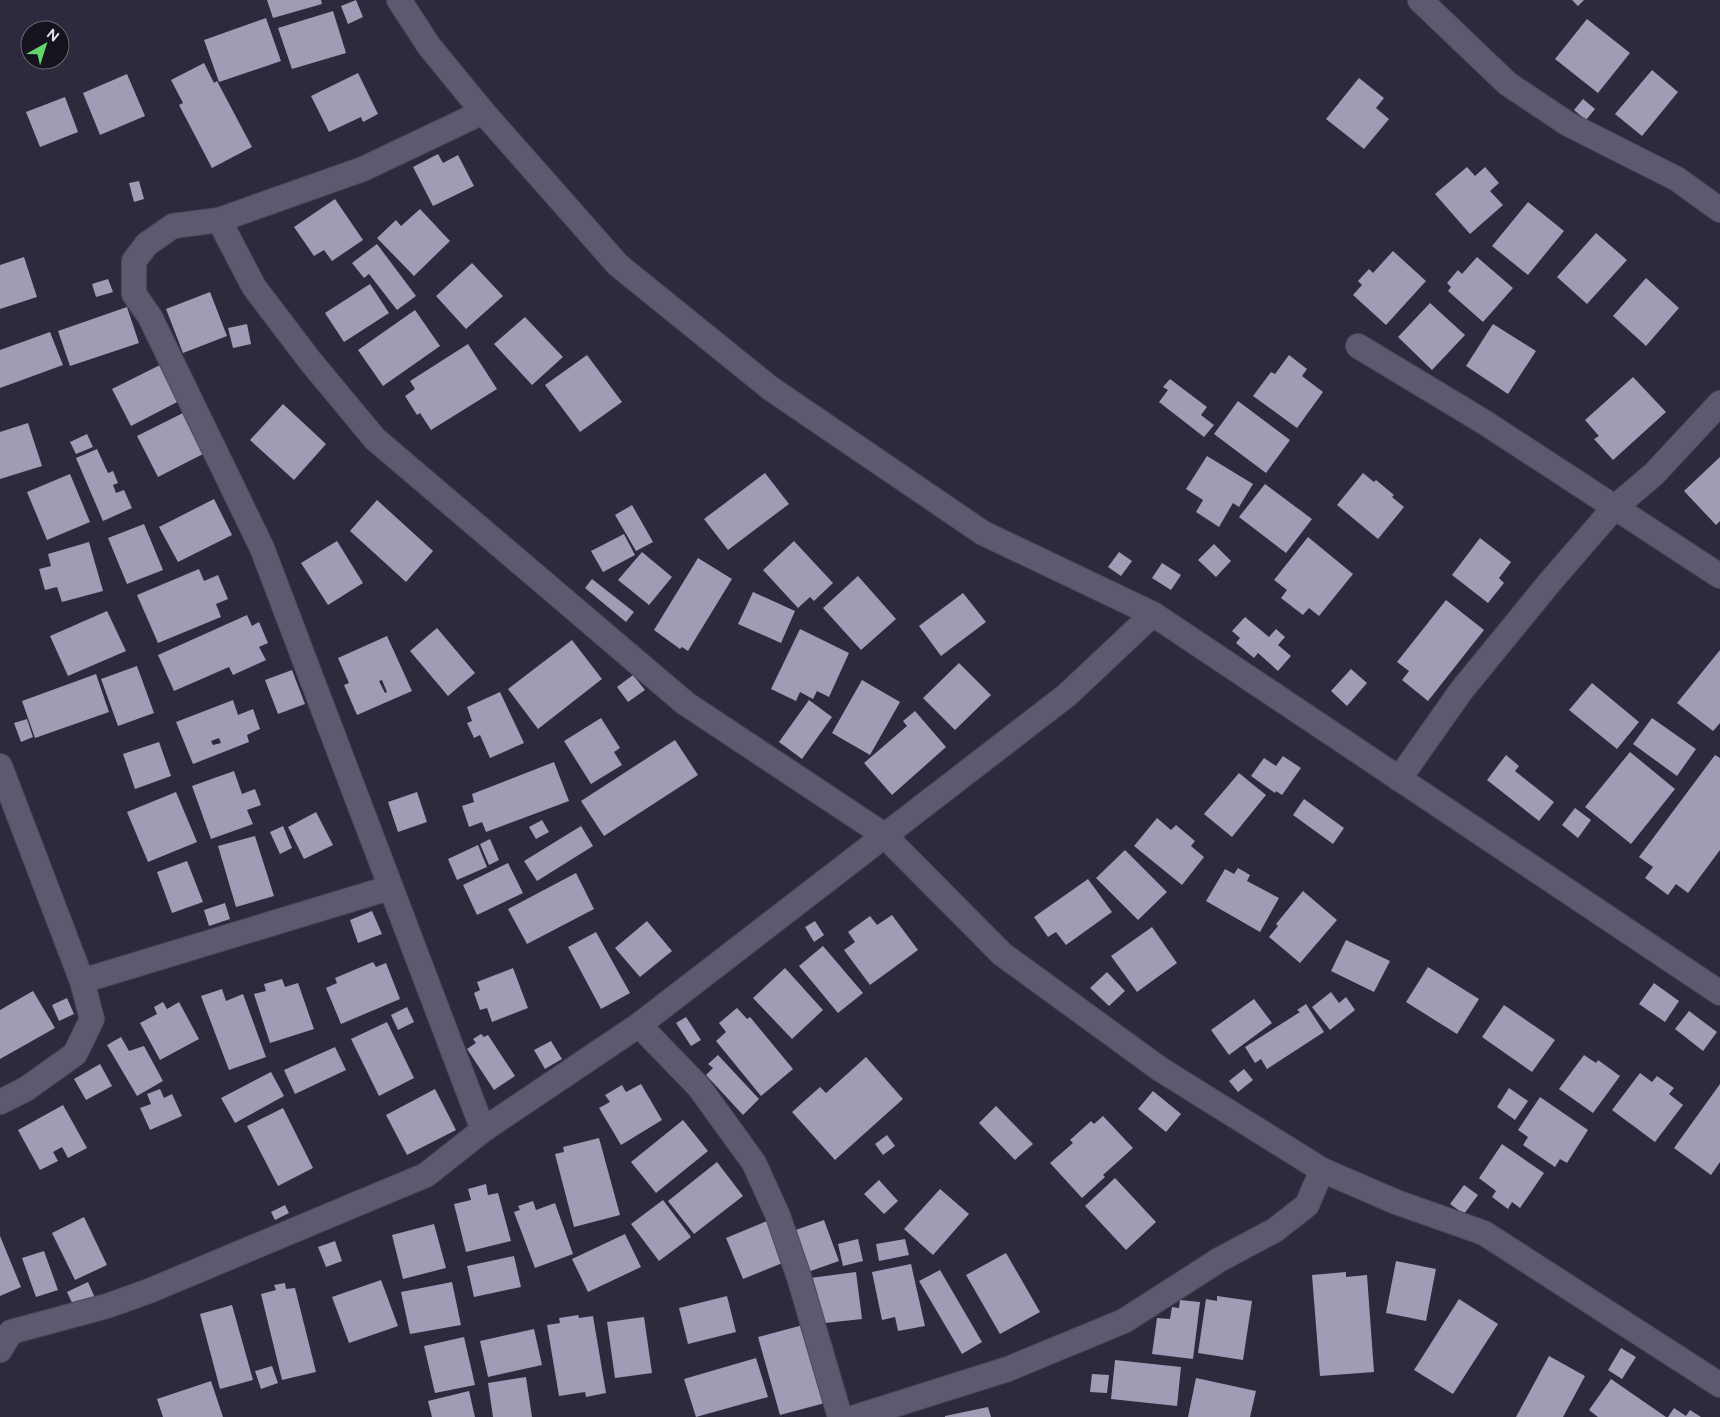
<svg xmlns="http://www.w3.org/2000/svg" width="1720" height="1417" viewBox="0 0 1720 1417" font-family="Figtree,sans-serif">
<style>
.building{fill:#9f9cb6;fill-rule:evenodd}
.lines{fill:none;stroke-linecap:round;stroke-linejoin:round}
.minor-casing{stroke:#4c4859;stroke-width:26}
.minor{stroke:#5e5970;stroke-width:24}
</style>
<rect width="100%" height="100%" fill="#2e293d"/>
<path class="building" d="M267 0H321L322 4 273 18Z
M356 0 363 17 348 24 341 6Z
M1572 0H1584L1578 6Z
M333 11 346 53 292 69 278 28Z
M266 18 281 61 219 82 204 40Z
M1587 19 1630 53 1598 93 1555 59Z
M204 63 214 83 217 81 252 147 212 168 179 105 183 103 171 80Z
M1652 70 1678 92 1642 136 1615 114Z
M358 73 378 114 363 122 361 117 329 132 311 96Z
M127 74 145 116 100 135 83 93Z
M1359 78 1384 98 1376 108 1389 119 1364 149 1326 119Z
M65 97 78 132 40 147 26 112Z
M1583 99 1595 109 1586 120 1574 110Z
M438 154 443 163 458 155 474 186 433 206 413 167Z
M1467 167 1475 176 1485 167 1499 183 1490 191 1503 205 1470 234 1435 194Z
M139 181 144 199 134 202 129 183Z
M335 199 363 240 332 261 324 250 314 256 294 227Z
M1528 202 1564 231 1528 275 1492 246Z
M420 209 450 241 414 276 377 238 396 220 401 226Z
M1596 233 1627 260 1587 304 1557 277Z
M377 244 416 296 397 310 369 274 364 278 352 263Z
M1393 251 1426 281 1386 325 1353 295 1362 285 1358 281 1369 269 1373 273Z
M24 257 37 297 0 309V265Z
M1477 257 1513 288 1483 322 1448 291 1451 287 1447 283 1458 270 1462 274Z
M472 263 503 296 466 329 436 296Z
M1646 278 1679 308 1646 346 1613 316Z
M108 279 113 292 96 297 92 284Z
M370 284 389 313 344 342 325 313Z
M210 292 227 336 183 353 166 309Z
M1430 303 1465 335 1432 370 1398 337Z
M127 307 139 343 70 366 58 331Z
M415 310 440 346 383 386 358 350Z
M525 317 563 357 532 385 494 344Z
M247 324 251 344 233 348 228 328Z
M1493 324 1536 351 1508 394 1466 366Z
M50 332 63 365 0 388V350Z
M468 344 497 389 431 430 420 413 417 415 405 396 415 389 410 381Z
M587 355 622 402 580 432 545 385Z
M1289 355 1307 369 1302 376 1323 392 1297 428 1253 396 1271 372 1275 374Z
M164 363 183 399 131 426 112 389Z
M1633 377 1666 412 1613 460 1594 439 1599 436 1585 420Z
M1170 379 1207 407 1201 415 1214 425 1204 437 1159 402 1168 390 1163 387Z
M1238 401 1290 440 1266 473 1214 434Z
M283 404 326 444 294 480 250 440Z
M187 411 207 452 158 477 137 436Z
M28 423 42 466 0 479V432Z
M87 434 93 447 76 454 70 442Z
M97 449 108 473 113 471 118 483 113 485 116 493 124 490 132 508 103 521 76 458Z
M1207 456 1253 484 1239 507 1233 503 1219 527 1196 512 1203 500 1186 489Z
M1720 457V521L1716 525 1684 491Z
M765 473 789 504 728 550 704 519Z
M1363 473 1374 482 1376 480 1394 495 1392 497 1404 507 1378 539 1337 505Z
M70 474 90 522 47 540 27 492Z
M1265 484 1312 519 1286 553 1239 517Z
M214 499 232 535 178 562 159 527Z
M377 500 433 551 406 582 350 531Z
M632 505 653 542 636 551 615 515Z
M144 524 163 570 127 584 108 538Z
M624 534 635 555 603 572 591 551Z
M1308 537 1353 574 1319 616 1309 608 1303 615 1281 598 1287 590 1274 580Z
M1480 538 1511 562 1499 578 1504 583 1488 603 1452 575Z
M337 541 363 583 328 605 301 563Z
M794 541 833 583 814 601 810 597 798 608 763 570Z
M89 542 103 591 62 602 57 587 45 590 39 569 51 566 48 554Z
M1214 544 1231 561 1216 577 1198 560Z
M642 552 672 577 649 605 618 580Z
M1119 552 1132 561 1121 576 1108 567Z
M698 558 732 579 688 651 682 647 680 649 654 630Z
M1162 563 1181 575 1171 590 1152 578Z
M199 569 204 581 218 575 228 599 216 604 221 617 158 643 137 595Z
M858 576 896 619 861 650 823 608Z
M592 579 634 612 626 622 585 588Z
M753 592 795 611 781 643 738 624Z
M963 593 986 622 941 656 919 626Z
M1446 600 1484 630 1428 701 1402 680 1409 671 1397 662Z
M107 611 126 651 68 676 50 636Z
M247 615 252 626 259 622 268 643 259 647 266 660 233 675 229 667 174 691 158 655Z
M1245 617 1269 637 1276 629 1285 637 1278 645 1291 656 1278 671 1258 653 1254 658 1236 643 1240 638 1232 631Z
M437 628 475 673 448 696 410 651Z
M800 629 849 653 829 697 817 691 813 699 800 692 796 701 771 689Z
M387 636 412 691 357 715 344 685 349 683 338 658ZM382 680 387 692 385 693 379 681Z
M572 640 602 679 538 729 508 689Z
M1720 650V723L1713 731 1677 703Z
M959 663 991 695 955 730 923 698Z
M137 666 154 713 118 726 101 679Z
M1351 669 1367 683 1347 706 1331 691Z
M292 670 305 704 278 714 265 680Z
M96 674 109 712 35 738 22 701Z
M633 675 645 690 628 702 617 687Z
M862 680 900 702 870 755 832 733Z
M1592 683 1639 722 1617 749 1569 710Z
M500 692 524 743 490 758 480 735 474 738 467 723 472 721 467 707Z
M233 700 238 715 253 709 260 729 247 735 249 742 193 764 176 722ZM219 738 221 743 213 745 211 741Z
M809 700 832 717 802 759 779 742Z
M915 711 946 747 892 795 864 763 907 726 903 721Z
M601 718 620 748 614 752 622 765 591 784 564 741Z
M1652 718 1696 749 1677 776 1633 744Z
M27 719 33 737 21 742 14 723Z
M675 740 698 775 604 836 581 801Z
M159 742 171 776 135 789 123 754Z
M1630 752 1675 789 1631 844 1585 807Z
M1506 755 1519 766 1515 771 1554 802 1539 821 1487 780Z
M1715 755 1720 758V850L1688 893 1676 884 1668 895 1645 878 1653 867 1639 857Z
M1283 756 1301 768 1282 795 1276 791 1275 793 1251 776 1264 758 1276 766Z
M554 762 569 801 486 832 482 822 469 827 462 806 474 802 472 794Z
M234 771 242 794 255 789 261 805 247 810 253 824 211 839 192 786Z
M1239 773 1266 795 1232 837 1204 814Z
M176 792 197 842 148 862 127 812Z
M417 792 427 822 398 832 388 802Z
M1304 799 1344 828 1333 844 1293 815Z
M1575 808 1591 820 1578 838 1562 825Z
M316 812 333 845 304 859 288 827Z
M1157 818 1171 830 1176 825 1195 841 1191 846 1204 857 1182 885 1134 846Z
M542 820 549 832 536 839 529 827Z
M283 826 292 848 280 854 270 832Z
M581 826 593 846 537 881 524 861Z
M255 836 274 896 236 907 218 846Z
M490 839 499 860 489 865 480 844Z
M478 845 487 867 457 880 448 859Z
M1125 850 1167 892 1138 920 1096 878Z
M187 861 203 902 172 913 157 872Z
M508 863 523 893 477 915 463 885Z
M1238 868 1250 875 1247 881 1279 898 1260 932 1206 901 1225 869 1234 874Z
M576 873 594 909 527 944 508 909Z
M1088 879 1112 912 1066 945 1056 932 1048 937 1034 917Z
M1303 891 1337 920 1300 963 1269 937 1278 926 1276 924Z
M225 903 230 919 209 926 204 910Z
M372 911 382 934 358 943 350 920Z
M892 915 918 950 870 985 844 950 855 942 848 932 870 916 877 925Z
M647 921 672 951 640 977 615 948Z
M815 921 824 935 814 942 805 927Z
M1152 927 1177 963 1137 992 1111 956Z
M596 932 630 993 601 1009 568 947Z
M1346 940 1390 961 1374 992 1331 971Z
M823 946 863 993 838 1013 799 966Z
M373 962 376 967 386 963 400 999 341 1024 326 988 337 983 335 978Z
M1428 967 1479 999 1457 1034 1406 1002Z
M513 968 528 1008 492 1022 487 1008 480 1010 474 993 480 990 477 982Z
M785 968 823 1010 792 1039 753 998Z
M1107 972 1125 991 1109 1006 1090 988Z
M282 979 285 987 298 983 314 1029 270 1043 254 994 266 991 264 984Z
M1654 983 1679 1001 1665 1022 1639 1004Z
M222 989 226 1001 243 994 266 1057 229 1070 201 996Z
M33 991 55 1028 0 1059V1010Z
M1331 992 1339 1003 1346 997 1355 1010 1330 1030 1312 1007Z
M67 998 74 1014 59 1021 52 1005Z
M1254 999 1272 1023 1229 1055 1211 1030Z
M163 1002 167 1009 179 1002 199 1039 160 1060 140 1023 157 1014 154 1007Z
M1306 1004 1324 1032 1267 1069 1261 1059 1255 1063 1245 1047 1300 1012 1297 1010Z
M1504 1005 1555 1040 1532 1072 1482 1037Z
M407 1007 414 1022 398 1030 391 1015Z
M737 1008 747 1019 750 1017 793 1069 761 1096 716 1041 726 1032 719 1023Z
M1689 1011 1717 1032 1703 1051 1675 1029Z
M686 1017 701 1040 691 1046 676 1023Z
M387 1022 414 1078 379 1096 351 1039Z
M481 1034 484 1037 488 1035 515 1076 494 1090 467 1049 476 1043 473 1039Z
M121 1037 129 1051 144 1046 163 1081 137 1096 107 1045Z
M551 1041 562 1059 545 1069 534 1050Z
M335 1047 346 1070 295 1094 284 1070Z
M718 1055 759 1099 743 1115 706 1075 713 1068 708 1064Z
M1584 1055 1596 1063 1598 1060 1620 1076 1593 1113 1559 1089Z
M866 1057 903 1099 835 1160 792 1112 820 1087 826 1093Z
M100 1064 112 1086 86 1100 74 1079Z
M1244 1069 1253 1080 1238 1092 1229 1081Z
M271 1072 284 1096 235 1123 221 1098Z
M1640 1073 1652 1082 1657 1076 1674 1088 1669 1094 1683 1105 1655 1142 1612 1110Z
M641 1084 662 1120 621 1145 599 1108 610 1102 605 1095 622 1085 626 1092Z
M1720 1084V1162L1711 1175 1674 1148Z
M1509 1088 1528 1101 1515 1120 1497 1107Z
M160 1089 164 1098 172 1094 182 1116 150 1130 140 1108 151 1104 147 1094Z
M435 1089 456 1130 407 1155 386 1115Z
M1153 1091 1181 1114 1166 1132 1138 1109Z
M1540 1097 1588 1130 1567 1163 1560 1159 1555 1167 1523 1145 1528 1137 1518 1130Z
M63 1105 87 1148 68 1158 62 1147 53 1152 58 1161 40 1170 18 1130Z
M996 1106 1033 1144 1015 1160 979 1123Z
M283 1108 313 1168 278 1186 247 1126Z
M1103 1116 1133 1148 1103 1175 1105 1177 1082 1198 1050 1163 1073 1143 1070 1140 1091 1121 1094 1124Z
M683 1120 708 1151 656 1193 631 1162Z
M887 1135 895 1146 883 1155 875 1144Z
M599 1138 620 1215 574 1227 555 1154 564 1152 563 1147Z
M1502 1144 1544 1173 1520 1208 1512 1202 1508 1209 1492 1197 1496 1191 1479 1178Z
M717 1162 743 1196 694 1234 668 1201Z
M1115 1178 1156 1222 1126 1250 1085 1206Z
M879 1180 898 1201 884 1214 864 1194Z
M486 1184 488 1195 498 1193 511 1241 466 1252 454 1204 471 1200 468 1189Z
M1464 1185 1478 1195 1464 1214 1450 1204Z
M940 1189 969 1214 933 1255 904 1229Z
M663 1200 691 1237 659 1261 631 1224Z
M533 1201 536 1210 555 1203 573 1254 535 1268 514 1212 520 1210 518 1206Z
M285 1205 289 1213 275 1220 271 1212Z
M84 1217 107 1265 75 1280 52 1233Z
M824 1220 839 1261 805 1273 790 1232Z
M767 1221 785 1262 743 1279 726 1238Z
M434 1224 446 1268 403 1279 392 1235Z
M625 1234 641 1267 588 1292 572 1259Z
M0 1236 21 1287 0 1296Z
M858 1239 863 1261 843 1266 838 1244Z
M905 1239 909 1255 879 1261 876 1244Z
M335 1241 342 1261 326 1267 318 1247Z
M44 1251 58 1290 36 1297 22 1258Z
M1006 1253 1040 1312 1000 1334 966 1275Z
M514 1256 521 1287 474 1297 467 1266Z
M1396 1261 1436 1269 1426 1321 1386 1313Z
M911 1264 925 1326 898 1331 895 1317 882 1320 872 1272Z
M940 1270 982 1342 962 1354 919 1281Z
M856 1272 862 1319 816 1324 810 1278Z
M1346 1272V1277L1367 1275 1374 1372 1320 1376 1312 1275Z
M381 1280 398 1326 349 1343 332 1297Z
M88 1282 95 1298 74 1307 67 1292Z
M452 1282 461 1325 410 1334 401 1292Z
M285 1283 286 1289 295 1288 316 1372 282 1380 261 1294 276 1290 274 1285Z
M727 1296 736 1332 688 1344 679 1308Z
M1217 1296 1252 1301 1243 1360 1198 1353 1206 1299 1217 1301Z
M1459 1299 1498 1324 1453 1394 1414 1370Z
M1180 1300 1200 1302 1193 1359 1152 1354 1157 1318 1170 1319 1172 1307 1179 1308Z
M232 1305 253 1380 220 1389 200 1314Z
M578 1315 579 1318 593 1316 606 1393 586 1397 585 1392 559 1396 547 1325 560 1323 559 1318Z
M644 1317 652 1373 615 1378 607 1322Z
M803 1325 825 1403 780 1415 758 1337Z
M534 1329 542 1365 488 1377 480 1341Z
M464 1337 475 1385 435 1393 424 1346Z
M1621 1348 1636 1357 1622 1379 1608 1370Z
M1549 1356 1585 1376 1563 1417H1516Z
M756 1358 768 1397 696 1417 684 1379Z
M1115 1360 1181 1367 1177 1406 1111 1399Z
M272 1366 278 1383 261 1389 255 1371Z
M1092 1374 1109 1375 1107 1393 1090 1392Z
M526 1377 532 1417H493L488 1383Z
M1196 1378 1256 1391 1250 1417H1188Z
M1611 1379 1666 1417H1598L1589 1410Z
M211 1381 223 1417H163L157 1399Z
M469 1391 475 1417H432L428 1401Z
M988 1407 991 1417H945V1416Z
M1674 1408 1686 1416 1690 1410 1701 1417H1668Z"/>
<g class="lines">
<defs>
<path id="minor" d="M399 0 429 46 483 112 618 265 770 388 983 533 1153 614 1720 993
M1420 0 1508 84 1568 124 1677 179 1720 210
M483 112 363 169 219 220 173 226 147 244 134 261V294L150 317 262 548 483 1130
M219 220 254 287 311 362 375 439 685 703 884 835 1002 954 1160 1069 1322 1170 1396 1202 1484 1233 1720 1385
M1358 346 1484 422 1720 576
M0 766 82 981 92 1019 75 1054 26 1089 0 1102
M1399 779 1461 691 1550 582 1614 508 1654 474 1720 403
M82 981 389 888
M639 1025 699 1087 754 1163 778 1216 799 1277 840 1417
M0 1350 11 1332 107 1306 149 1291 426 1175 483 1130 639 1025 1067 695 1153 614
M856 1417 1008 1369 1124 1321 1219 1260 1275 1230 1307 1205 1322 1170"/>
</defs>
<use href="#minor" class="minor-casing"/>
<use href="#minor" class="minor"/>
</g>
<g transform="translate(45 45) rotate(39)"><circle r="24" fill="#15131d" stroke="#686672"/>
<path d="M0-4L9 19L0 12L-9 19Z" fill="#61d46a"/>
<text y="-8" font-size="14" font-weight="bold" text-anchor="middle" fill="#e5e3f1">N</text>
</g>
</svg>
